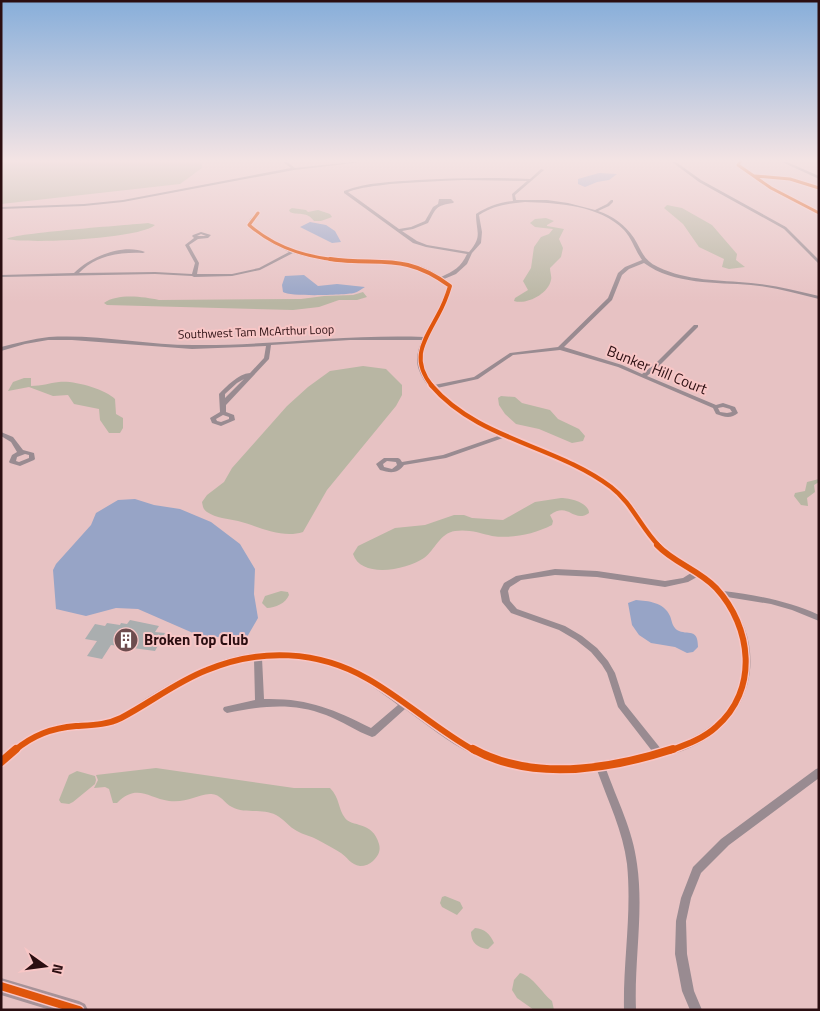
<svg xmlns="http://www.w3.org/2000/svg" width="820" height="1011" viewBox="0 0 820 1011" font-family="'Titillium Web',sans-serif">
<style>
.green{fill:#b8b6a3}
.water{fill:#97a4c6}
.building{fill:#aaaeaf}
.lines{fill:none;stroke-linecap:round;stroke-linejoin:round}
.minor{fill:#998b91;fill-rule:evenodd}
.tertiary{fill:#998b91;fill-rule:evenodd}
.secondary{fill:#a69298;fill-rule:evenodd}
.cycleway-far4-casing{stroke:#f8c6c6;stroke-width:5}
.cycleway-far3-casing{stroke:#f8c6c6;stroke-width:6}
.cycleway-far2-casing{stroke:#f8c6c6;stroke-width:8}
.cycleway-far1-casing{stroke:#f8c6c6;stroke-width:9}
.cycleway-casing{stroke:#f8c6c6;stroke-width:11}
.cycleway-far4{stroke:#df550c;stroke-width:3}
.cycleway-far3{stroke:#df550c;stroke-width:4}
.cycleway-far2{stroke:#df550c;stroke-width:4.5}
.cycleway-far1{stroke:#df550c;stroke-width:6}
.cycleway{stroke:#df550c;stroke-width:8}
.labels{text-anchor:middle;stroke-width:4;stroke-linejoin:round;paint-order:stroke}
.far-street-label{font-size:12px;fill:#2b0e11;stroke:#f8c6c6}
.street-label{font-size:15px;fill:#2b0e11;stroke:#f8c6c6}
.poi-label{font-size:15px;font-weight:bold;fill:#2b0e11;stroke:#f8c6c6;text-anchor:start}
</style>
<rect width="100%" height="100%" fill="#e7c2c3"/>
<path class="green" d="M1 162H201L202 168 180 184 1 204Z
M667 205 682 208 712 225 737 254 736 260 745 267 729 269 722 267 724 259 699 247 683 224 664 208Z
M292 208 306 210 308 212 318 210 330 214 332 217 321 221H314C307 211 300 216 290 212L289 210Z
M546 218 554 221 547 225V226L564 229 559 239 563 248 561 257 550 268C550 272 552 277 551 280 548 294 527 305 514 301L515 298 528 290 523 281 531 268 534 247 541 237 549 234 553 229 535 227 530 223 535 219Z
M148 223 155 225C139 239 30 244 7 239 13 233 130 225 148 223Z
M363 292 367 297 357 300H339L319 307 293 310 107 305 104 303C118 293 144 297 159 300L301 299 324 296 353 295Z
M363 366 386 369 402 385V395L396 406 327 490 303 532C281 539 258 526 238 521 228 519 216 518 207 512 203 509 203 507 202 502L207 495 224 482 232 468 287 406 308 387 330 371Z
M24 378H31V386C42 386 49 383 59 382 73 380 105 389 115 399L116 414 123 418V428L120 433H109L100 420 99 409 74 404 68 395 53 396 29 387 8 391 13 382Z
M501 396 515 397 522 403 550 410 558 419 579 429 585 436 583 441 572 443 539 429 516 424 505 414 499 405 498 398Z
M819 479V482L814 485 815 492 807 498 808 506 801 505 794 496 795 493 805 491 807 482Z
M561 498C571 498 589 503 589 513 573 524 569 501 550 515L553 521 552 525C534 534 512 539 492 536 480 533 468 529 455 531 440 533 435 550 424 558 407 570 361 579 353 554L358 546 395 528 425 525 454 515H464L472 518 503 520 535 502Z
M281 591 288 592 289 595C286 603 275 608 267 608L262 603 265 596Z
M156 768 294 788H330C340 798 338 809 345 818 351 827 373 821 379 844 381 851 378 856 373 861 370 864 365 866 360 866 351 865 347 857 341 853 334 849 326 844 318 840 312 836 303 835 297 831 289 827 284 819 276 815 262 808 244 814 232 807 224 803 220 793 210 794 196 795 187 803 169 801 148 798 137 783 117 803H113L109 789 105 787 94 788 98 780 96 775Z
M77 771 95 776 96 780 95 784 73 802 69 804 61 803 59 800 69 775Z
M445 896 460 902 463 908 457 915 442 907 440 903 442 897Z
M475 928C485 929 490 934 494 943L488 949C478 948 471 943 471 932Z
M520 973C534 977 541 992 552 1001L554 1010H534L517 998 512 990 514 980Z"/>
<path class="water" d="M599 173 617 174 609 180 597 182 585 187 578 184V179Z
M310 222 326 225 335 231 341 242 332 243 300 227Z
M304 275 318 286 337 284 365 287C361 289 358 292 354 293 345 295 290 297 283 292L282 285 285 276Z
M135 499 154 505 180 509 211 522 240 544 255 569 254 594 258 618 247 637H210L193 633 138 609 116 608 86 616 56 609 53 570 56 564 91 525 96 513 118 500Z
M636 600C648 601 664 602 670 616 672 621 672 626 677 630 688 636 698 627 698 647L693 652 687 653 675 647 651 643 639 635 632 625 628 603Z"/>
<path class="building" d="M130 620 159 626 155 632 165 633 155 651 111 645 102 659 87 656 97 641 85 639 95 624 105 626 107 623 120 625 121 623 127 624Z"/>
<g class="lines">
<path class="minor" d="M283 162H287L295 168 352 162H362L294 170 123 202 84 206 1 209V207L84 204 123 200 291 168Z
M672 162H676L701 180 786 227 819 260V264L784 229 699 182Z
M541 169 544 170 515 195 516 200H547L568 203 595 210 607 204 611 200H613V202L609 206 598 211C613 216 625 225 634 238 642 251 643 260 658 267 687 281 719 280 751 283 774 285 797 291 819 296V299C797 294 774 287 751 285 716 282 674 285 644 263L629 269 622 275 612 300 564 347 622 365 642 374 655 364 694 325H698V327L659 366 647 376 716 405 723 403 735 407 738 413C731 419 724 417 716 414L713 408 618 367 560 350 513 355 478 379 437 388C456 408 483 425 509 436 521 441 533 444 545 449 557 453 568 459 579 465 597 475 616 485 629 500 643 516 651 537 668 551 685 567 708 573 723 591 756 595 788 601 819 615V621L792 610 771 604 727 597C767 647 755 714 698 744 671 758 636 763 606 769 617 800 633 830 637 864 644 912 634 961 636 1010H624C623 961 632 913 627 864 623 831 608 801 597 770 555 775 511 773 472 754 448 742 427 725 405 709L375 736 372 737C356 731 342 721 326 715 292 702 262 706 227 713L224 711 223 709 224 707 255 700 254 659C218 664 186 683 156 701 144 708 133 717 120 723 101 730 82 728 63 731 39 734 22 749 4 765L1 766V756C24 736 44 725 75 722 90 721 105 722 119 715 129 710 138 703 148 697 179 678 212 660 248 654 258 652 268 652 278 652 332 651 367 672 409 702 437 723 465 745 499 756 548 772 602 763 652 751L618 707 607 673 602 665 591 652 576 640 559 630 511 613 502 602 500 591 504 583 516 576 555 569 597 571 665 581 683 578 691 573 674 563 661 554 648 538 624 503 609 488 575 468 541 451 503 438 446 458 404 465C398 474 390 473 380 470L376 464 384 458H398L400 459 402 462 443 455 498 436C472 423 428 397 419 370 415 360 418 349 422 340H350L271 345 269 359 226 405V412L234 415 235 420 221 426 212 423 210 418 220 412 219 394C227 386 238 374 250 373L264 358 266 346 192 349 72 340H48L25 344 1 351V347C17 343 33 339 49 337 97 334 145 345 193 345 270 346 346 334 424 337L438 311 448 286C438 279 429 272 417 268 398 261 376 262 355 262 334 262 313 260 293 253L260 270 232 276 194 277 192 276 155 274 1 277V275L74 273C90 257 123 243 145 252L143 253C120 252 96 255 79 273L155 272 192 274 195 263 185 245 194 238 192 236 193 235 201 232 211 235 208 238 198 239 189 245 199 263 197 274H232L259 268 289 252 271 243 248 226 250 219 258 212 260 213 253 220 251 225C275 246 304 256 336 259 372 262 410 254 441 277 454 271 461 267 467 254L426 247 413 243 344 193V191C367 182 392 182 417 180 454 178 492 177 530 179ZM464 180 527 181 512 194 513 201C499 202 487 207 476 214 476 232 483 236 469 252L427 245 417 241 402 231 413 229 428 223C437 207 435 206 453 203L454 202 451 199H439L438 204 433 207 425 221 411 227 399 229 348 192C361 187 376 186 390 184 415 182 439 181 464 180ZM525 202C558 203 600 205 624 230 632 239 635 250 642 260L625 267 618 273 608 298 558 347 510 353 474 377 434 385C412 359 427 340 440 316 445 306 449 296 452 286L444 279 456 274 467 264 472 253 481 243 482 232 479 215C495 205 506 204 525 202ZM201 234 206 236H197ZM244 379 225 398V394L237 383ZM723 407 730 409 732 412 727 413 720 412 718 408ZM223 415 229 417V419L221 422 217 421 216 419ZM387 461 396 462 397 465 392 469 384 467 383 464ZM555 575 597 577 665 587 688 582 697 577C738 603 758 666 728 708 712 731 686 742 661 749L625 704 615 673 608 661 597 648 582 636 565 626 517 609 510 601 508 591 510 587 521 580ZM262 658C273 658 283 657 293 658 333 660 367 681 398 705L371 728C333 709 308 698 264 699Z
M1 432 13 437 23 450 34 453 35 459 34 460 20 466 10 463 9 462 12 455 17 452 11 442 1 436ZM25 454 29 455V458L19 462 16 461 17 457Z
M819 768V778L729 845 701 873 691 898 686 921 687 954 694 991 702 1010H690L682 991 675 954 676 921 681 898 693 867 721 839 816 769Z"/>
<path class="tertiary" d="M782 162H787L819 176V179Z"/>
<path class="secondary" d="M1 978 79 1001 85 1004 88 1010H50L1 995Z"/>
<defs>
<path id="cycleway-far4" d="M740 162 738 165 771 188 819 213
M755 176 790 179 819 188
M258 213 249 225C278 250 312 259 350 261"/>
<path id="cycleway-far3" d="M330 259C380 266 404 252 450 286 447 296 443 306 438 315 424 341 410 359 432 386"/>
<path id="cycleway-far2" d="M431 385C478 440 555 445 611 487 632 503 641 528 659 546"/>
<path id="cycleway-far1" d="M657 545C674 563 699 570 716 588 752 627 759 690 716 727 703 739 685 745 669 751
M14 751C33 735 52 728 76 726 92 725 107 725 121 718 150 703 176 682 207 670 260 648 318 650 368 679 405 700 437 730 475 751"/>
<path id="cycleway" d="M473 749C533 782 611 769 673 749
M1 762 16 749
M1 986 79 1010"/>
</defs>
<use href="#cycleway-far4" class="cycleway-far4-casing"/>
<use href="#cycleway-far3" class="cycleway-far3-casing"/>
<use href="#cycleway-far2" class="cycleway-far2-casing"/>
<use href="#cycleway-far1" class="cycleway-far1-casing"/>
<use href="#cycleway" class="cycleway-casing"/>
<use href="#cycleway-far4" class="cycleway-far4"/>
<use href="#cycleway-far3" class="cycleway-far3"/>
<use href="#cycleway-far2" class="cycleway-far2"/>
<use href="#cycleway-far1" class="cycleway-far1"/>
<use href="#cycleway" class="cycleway"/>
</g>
<linearGradient id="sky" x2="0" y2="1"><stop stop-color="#87aeda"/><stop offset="0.53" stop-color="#f4e4e4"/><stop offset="1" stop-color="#f4e4e4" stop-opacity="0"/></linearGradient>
<rect width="820" height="303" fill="url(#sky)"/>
<defs>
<symbol id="building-disc" viewBox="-11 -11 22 22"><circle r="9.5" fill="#6d4d4f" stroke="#f8c6c6"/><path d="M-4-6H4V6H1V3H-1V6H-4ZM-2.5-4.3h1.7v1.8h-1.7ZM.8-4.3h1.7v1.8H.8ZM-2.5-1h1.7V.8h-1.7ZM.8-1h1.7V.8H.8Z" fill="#fff"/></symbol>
</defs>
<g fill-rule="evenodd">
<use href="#building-disc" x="112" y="626" width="28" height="28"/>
</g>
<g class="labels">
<g class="far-street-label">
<text transform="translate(256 332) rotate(-2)" y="4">Southwest Tam McArthur Loop</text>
</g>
<g class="street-label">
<text transform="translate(657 370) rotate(22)" y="5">Bunker Hill Court</text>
</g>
<g class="poi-label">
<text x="144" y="645">Broken Top Club</text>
</g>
</g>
<rect width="820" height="1011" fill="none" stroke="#2b0e11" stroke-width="5"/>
<g transform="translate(45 966) rotate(104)" stroke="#f8c6c6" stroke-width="4" paint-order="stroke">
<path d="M0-4L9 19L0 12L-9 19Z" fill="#2b0e11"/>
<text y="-8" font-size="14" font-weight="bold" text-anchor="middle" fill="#2b0e11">N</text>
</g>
</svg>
